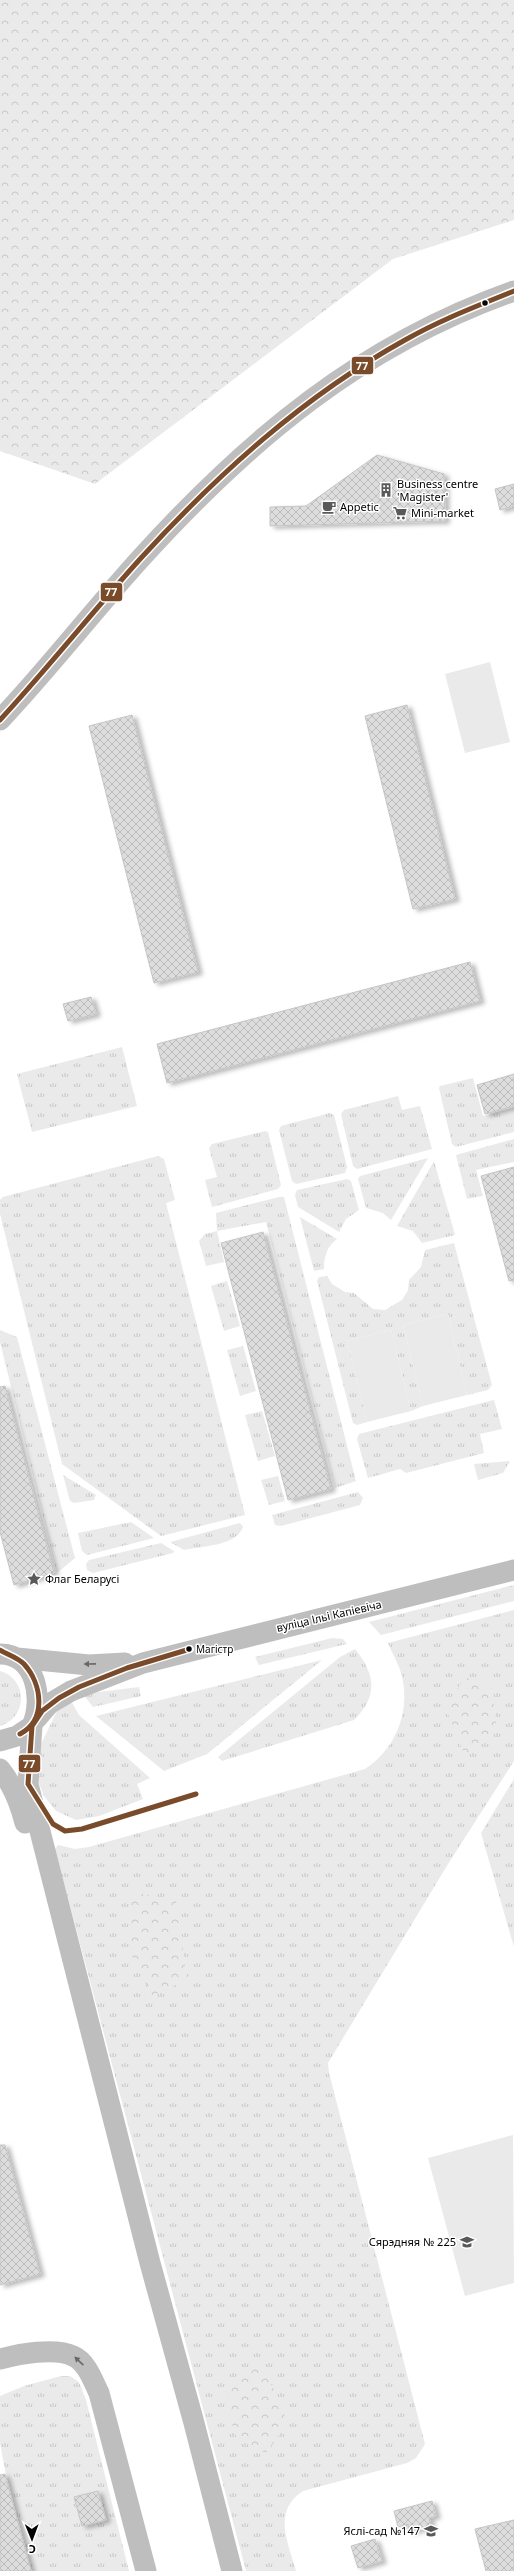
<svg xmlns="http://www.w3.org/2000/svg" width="514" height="2571" viewBox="0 0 514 2571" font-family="'Noto Sans',sans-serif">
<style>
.grass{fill:url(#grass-tufts)}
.forest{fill:url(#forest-crowns)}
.pitch{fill:#eaeaea}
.building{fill:url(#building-cross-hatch);stroke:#c5c5c5;filter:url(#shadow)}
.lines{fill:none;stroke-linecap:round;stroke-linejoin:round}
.minor{stroke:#bebebe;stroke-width:21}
.bus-1-casing{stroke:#fff;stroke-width:8}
.bus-1{stroke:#7a4b2a;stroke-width:5}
.oneway{fill:#686868}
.bus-dot{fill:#000;stroke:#fff;stroke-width:1.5}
.labels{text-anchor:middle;stroke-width:3;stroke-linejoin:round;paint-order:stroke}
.bus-label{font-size:10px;fill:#000;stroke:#fff;text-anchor:start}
.poi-label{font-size:11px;fill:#000;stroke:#fff;text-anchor:start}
.street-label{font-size:11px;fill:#000;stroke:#fff}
.line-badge{stroke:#fff;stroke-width:1.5}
.badge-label{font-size:11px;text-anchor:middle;font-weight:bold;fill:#fff}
</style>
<defs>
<pattern id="grass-tufts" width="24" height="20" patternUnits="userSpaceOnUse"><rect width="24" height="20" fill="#eaeaea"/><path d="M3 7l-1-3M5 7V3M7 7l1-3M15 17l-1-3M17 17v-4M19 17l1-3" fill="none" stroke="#c7c7c7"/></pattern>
<pattern id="forest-crowns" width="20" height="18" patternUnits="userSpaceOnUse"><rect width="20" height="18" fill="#eaeaea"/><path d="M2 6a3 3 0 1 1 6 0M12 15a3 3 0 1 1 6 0" fill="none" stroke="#c7c7c7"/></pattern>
<pattern id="building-cross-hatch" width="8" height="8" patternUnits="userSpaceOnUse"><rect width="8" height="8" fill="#ddd"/><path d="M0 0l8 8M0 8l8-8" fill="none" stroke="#bcbcbc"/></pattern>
<filter id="shadow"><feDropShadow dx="4.5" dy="2.5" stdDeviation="2" flood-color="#0004"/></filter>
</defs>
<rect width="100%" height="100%" fill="#fff"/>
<path class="grass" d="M122 1047 137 1106 32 1132 17 1074Z
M473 1078 483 1116 514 1108V1132L456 1147 452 1144 439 1088 440 1086Z
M398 1096 402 1110 420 1106 432 1149 357 1169 353 1166 341 1114 344 1110Z
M330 1113 334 1115 347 1167 345 1173 296 1184 292 1181 279 1130 281 1126Z
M265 1131 268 1132 281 1185 278 1189 212 1207 205 1180 217 1177 209 1148 212 1144Z
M514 1139V1162L476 1170 483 1196 467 1199 456 1155Z
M158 1156 164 1159 175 1200 166 1203 245 1515 161 1536 62 1464 0 1214V1200L3 1197Z
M428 1158 391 1220 383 1213 366 1208 358 1179 360 1176Z
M434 1161 455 1235 422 1243 413 1231 397 1226Z
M347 1179 351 1181 359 1210 346 1219 339 1232 298 1207 295 1195 297 1190Z
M279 1197H284L356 1481 335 1488 266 1222 217 1231 224 1262 206 1266 199 1241 205 1234 217 1231 216 1213Z
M300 1217 337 1239C327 1247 324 1255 324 1269L314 1271Z
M454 1243 492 1385 488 1390 467 1395 448 1314 403 1325 423 1406 411 1411 391 1330 347 1341 367 1422 357 1425 353 1423 317 1281 319 1277 327 1276 332 1284 345 1292 354 1293 373 1309 385 1310 402 1300 408 1290 409 1280 421 1267 425 1250Z
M227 1281 240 1326 224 1331 211 1286Z
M0 1330 17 1337 75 1558 57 1573 0 1342Z
M243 1346 256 1391 240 1396 227 1350Z
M494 1400 502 1429 480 1434 484 1453 406 1473 400 1469 368 1478 357 1439 359 1434Z
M262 1411 275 1456 258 1461 245 1415Z
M510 1461 503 1473 478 1480 474 1464Z
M63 1475 96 1495 94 1500 74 1503 70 1501Z
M278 1476 285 1501 269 1505 261 1480Z
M358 1492 363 1498 360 1505 281 1526 275 1525 272 1515Z
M131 1522 154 1538 87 1555 82 1551 78 1533Z
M240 1523 243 1527C237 1546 201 1546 184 1550L170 1542Z
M161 1543 174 1551 173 1553 93 1573 87 1570 86 1564 89 1560Z
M514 1585V1601L381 1635 369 1622Z
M514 1610V1761L448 1864 328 2063 329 2073 425 2444 416 2458 407 2463 303 2491C272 2511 288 2542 296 2571H246L55 1849 58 1845 75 1849 89 1847 365 1769C394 1750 409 1716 403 1681 401 1668 393 1655 388 1643Z
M332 1638 343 1639 347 1644 259 1665 255 1657Z
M355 1649C376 1675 378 1696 354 1720L222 1761 218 1757 340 1657Z
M322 1660 207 1754 164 1771 96 1716Z
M0 1671C28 1679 28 1717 0 1726Z
M139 1687 141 1696 93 1707 83 1694Z
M71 1701 79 1715 150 1778 137 1784 143 1799 99 1816 76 1820 56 1811 44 1796 38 1781 41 1744 58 1709Z
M514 1779V1947L481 1833Z
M61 2376H70L79 2382 86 2400 129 2571H31L6 2475 0 2443V2396L24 2386Z"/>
<path class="forest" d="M0 0H514V220L393 259 95 484 0 451Z
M465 1678 491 1682 497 1730 465 1756 445 1706Z
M130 1891 176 1901 187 1980 152 1996 131 1954Z
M260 2365 276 2393 287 2424 266 2453 237 2439C222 2395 223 2392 260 2365Z"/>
<path class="pitch" d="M490 662 510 742 465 753 445 674Z
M448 1314 467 1395 423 1406 403 1325Z
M391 1330 411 1411 367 1422 347 1341Z
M513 2135 514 2283 465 2296 428 2158Z"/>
<path class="building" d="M377 455 444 474 445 521 270 526V507L306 506Z
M514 484V506L500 510 495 489Z
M407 705 455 899 413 909 365 716Z
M132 715 198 972 154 983 89 726Z
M470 962 480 1001 167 1083 157 1044Z
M91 997 96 1014 68 1021 63 1004Z
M514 1074V1106L485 1114 477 1085Z
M514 1167V1280L509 1281 481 1176Z
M263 1232 331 1489 288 1500 221 1243Z
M5 1386 54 1573 14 1585 0 1532V1387Z
M0 2145H5L40 2274 0 2285Z
M5 2474 31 2571H0V2475Z
M98 2491 106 2520 82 2526 74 2497Z
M432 2501 436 2516 429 2518 431 2526 409 2532 408 2524 398 2527 394 2511Z
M514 2520V2571H486L475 2529Z
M375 2539 382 2561 358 2568 351 2546Z"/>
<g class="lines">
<path class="minor" d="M0 720C49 668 93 611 141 558 249 439 361 345 514 291
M0 1654C36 1654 44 1699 32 1726L17 1736 0 1741
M17 1658 89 1665 125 1663
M36 1719 49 1704 71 1691 143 1663 514 1570
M32 1726 28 1784 150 2263 194 2423 232 2571
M0 1769C13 1785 20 1803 25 1823
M0 2359C19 2354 55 2347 73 2356 87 2362 93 2381 99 2393L146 2571"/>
<defs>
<path id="bus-1" d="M0 720C49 667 93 611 141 558 219 473 304 396 405 340 440 320 477 306 514 291
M190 1649 127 1668 79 1687 59 1698 42 1711 32 1726 28 1784 53 1824 65 1831 82 1829 196 1794
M0 1650C8 1655 17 1657 24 1664 42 1684 47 1720 20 1734"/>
</defs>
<use href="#bus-1" class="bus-1-casing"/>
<use href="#bus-1" class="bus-1"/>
</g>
<defs><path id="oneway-solid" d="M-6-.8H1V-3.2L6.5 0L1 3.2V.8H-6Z"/></defs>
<g class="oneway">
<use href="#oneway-solid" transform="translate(90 1664) rotate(179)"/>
<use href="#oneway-solid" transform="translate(79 2361) rotate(-137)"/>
</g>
<defs>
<symbol id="building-bare" viewBox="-9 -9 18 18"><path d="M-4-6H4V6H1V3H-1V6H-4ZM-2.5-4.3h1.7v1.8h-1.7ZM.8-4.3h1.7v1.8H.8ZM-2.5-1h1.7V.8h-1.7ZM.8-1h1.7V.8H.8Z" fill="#595959" stroke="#fff" stroke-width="2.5" paint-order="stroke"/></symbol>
<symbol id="cafe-bare" viewBox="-9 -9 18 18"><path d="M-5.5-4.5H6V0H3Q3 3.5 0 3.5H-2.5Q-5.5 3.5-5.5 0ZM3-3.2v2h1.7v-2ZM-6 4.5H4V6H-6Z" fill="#595959" stroke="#fff" stroke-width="2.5" paint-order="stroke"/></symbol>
<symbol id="supermarket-bare" viewBox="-9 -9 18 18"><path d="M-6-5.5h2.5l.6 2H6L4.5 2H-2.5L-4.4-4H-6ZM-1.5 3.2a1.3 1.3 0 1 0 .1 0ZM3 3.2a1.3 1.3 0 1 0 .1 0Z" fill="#595959" stroke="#fff" stroke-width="2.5" paint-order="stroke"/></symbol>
<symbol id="sight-bare" viewBox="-9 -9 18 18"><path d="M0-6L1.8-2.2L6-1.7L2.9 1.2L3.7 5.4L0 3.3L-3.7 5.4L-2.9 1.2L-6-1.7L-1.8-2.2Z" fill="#595959" stroke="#fff" stroke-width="2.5" paint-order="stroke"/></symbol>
<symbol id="school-bare" viewBox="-9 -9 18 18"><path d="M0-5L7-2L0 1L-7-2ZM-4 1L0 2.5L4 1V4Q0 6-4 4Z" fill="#595959" stroke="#fff" stroke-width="2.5" paint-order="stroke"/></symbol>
</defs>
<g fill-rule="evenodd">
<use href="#building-bare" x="376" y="480" width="20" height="20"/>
<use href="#cafe-bare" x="319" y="497" width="20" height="20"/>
<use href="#supermarket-bare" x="390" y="503" width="20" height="20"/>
<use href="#sight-bare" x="24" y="1569" width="20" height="20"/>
<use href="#school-bare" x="457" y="2232" width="20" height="20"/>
<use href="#school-bare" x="421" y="2521" width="20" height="20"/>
</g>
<g class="bus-dot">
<circle cx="485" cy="303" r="3.5"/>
<circle cx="189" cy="1649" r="3.5"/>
</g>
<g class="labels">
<g class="bus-label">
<text x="196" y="1653">Магістр</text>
</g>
<g class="poi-label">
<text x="397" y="488">Business centre<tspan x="397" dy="13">'Magister'</tspan></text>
<text x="340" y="511">Appetic</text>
<text x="411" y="517">Mini-market</text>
<text x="45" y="1583">Флаг Беларусі</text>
<text x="456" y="2246" text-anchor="end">Сярэдняя № 225</text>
<text x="420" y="2535" text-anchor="end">Яслі-сад №147</text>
</g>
<g class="street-label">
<text transform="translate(329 1616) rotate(-13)" y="4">вуліца Ільі Капіевіча</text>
</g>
</g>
<g class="line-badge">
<rect x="351" y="356" width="23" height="19" rx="4" fill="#7a4b2a"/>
<rect x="100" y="582" width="23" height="20" rx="4" fill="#7a4b2a"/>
<rect x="18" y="1754" width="23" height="19" rx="4" fill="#7a4b2a"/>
</g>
<g class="badge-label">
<text x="362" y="370">77</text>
<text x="111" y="596">77</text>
<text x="29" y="1768">77</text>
</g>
<g transform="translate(32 2539) rotate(179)" stroke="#ffffff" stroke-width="3" paint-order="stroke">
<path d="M0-3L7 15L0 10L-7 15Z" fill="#000000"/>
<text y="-6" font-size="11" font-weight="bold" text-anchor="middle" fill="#000000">С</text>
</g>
</svg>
